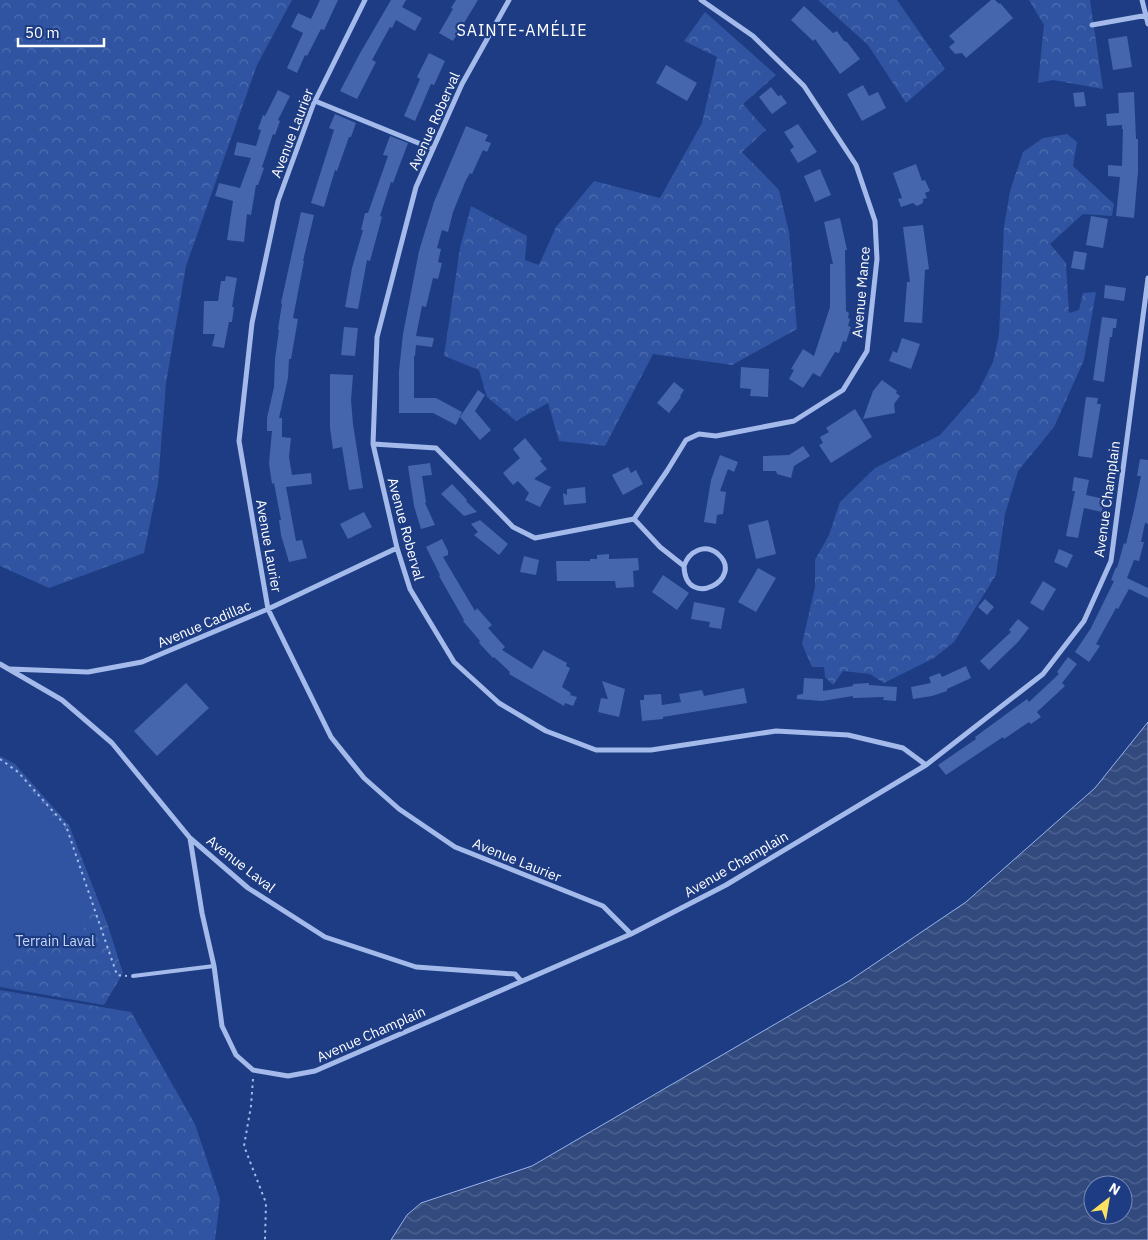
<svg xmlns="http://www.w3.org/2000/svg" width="1148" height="1240" viewBox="0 0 1148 1240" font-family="'IBM Plex Sans',sans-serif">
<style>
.forest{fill:url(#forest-crowns)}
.pitch{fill:#3054a1}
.water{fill:url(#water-waves);stroke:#96b3ec;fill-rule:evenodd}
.building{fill:#4566ac}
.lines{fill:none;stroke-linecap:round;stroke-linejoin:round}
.path{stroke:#a3baea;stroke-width:2;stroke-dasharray:2.5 4;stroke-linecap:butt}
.lane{stroke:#a3baea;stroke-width:4}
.street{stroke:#a3baea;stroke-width:5}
.labels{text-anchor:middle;stroke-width:4.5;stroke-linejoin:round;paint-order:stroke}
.street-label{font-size:14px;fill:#fff;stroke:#1d3c83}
.park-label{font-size:14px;fill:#c7d7f7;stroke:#1d3c83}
.quarter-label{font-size:16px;letter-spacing:1px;fill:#fff;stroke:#1d3c83}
</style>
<defs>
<pattern id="forest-crowns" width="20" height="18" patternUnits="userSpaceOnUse" patternTransform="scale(1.25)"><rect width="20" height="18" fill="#3054a1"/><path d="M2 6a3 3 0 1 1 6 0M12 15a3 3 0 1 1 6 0" fill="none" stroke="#4f6eaf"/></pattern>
<pattern id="water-waves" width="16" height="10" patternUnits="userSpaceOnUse" patternTransform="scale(1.25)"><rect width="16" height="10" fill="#324a7e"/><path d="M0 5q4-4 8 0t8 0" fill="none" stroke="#516591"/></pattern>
</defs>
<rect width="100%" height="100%" fill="#1d3c83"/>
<path class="forest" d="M0 0H292L257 65 186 266 166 383 158 484 144 553 49 588 0 566Z
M818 0H897L945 69 906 103 868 45Z
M1029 0H1090L1103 89 1053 80 1038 83 1044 25Z
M705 12 776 75 743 104 766 130 742 152 779 190 789 232 797 329 732 365 653 354 605 446 559 441 548 403 516 421 487 397 479 370 444 356 460 248 471 206 527 236 525 260 539 265 556 227 594 181 660 198 702 123 717 57 684 41Z
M1067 134 1077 142 1073 166 1114 204 1112 216 1083 214 1050 244 1066 263 1069 313 1079 310 1083 293 1096 292 1084 360 1054 427 1018 471 1005 514 996 575 954 642 934 658 884 683 870 674 843 671 833 685 825 677 824 667H812L802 644 815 587V560L829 535 840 502 875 468 940 435 978 392 993 362 999 335 1004 227 1010 191 1023 152 1043 138Z
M0 756 15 764 69 825 107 923 123 973 104 1005 0 987Z
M0 990 131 1012 195 1124 220 1199 215 1240H0Z"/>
<path class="pitch" d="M0 764 17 773 69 837 96 896 84 928 0 957Z"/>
<path class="water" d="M1148 722V1240H391L407 1215 421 1203 532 1166 849 981 966 902 1095 788ZM1093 1185H1123V1215H1093Z"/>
<path class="building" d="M320 0H338L324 30 321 29 307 56 305 55 297 73 287 68 303 33 291 27 298 13 311 19Z
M391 0H406L402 7 422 18 415 31 396 20 392 28 390 27 372 60 376 62 357 99 340 91 359 55Z
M456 0H478L453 41 439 33 453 9 451 8Z
M991 0H995L999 4 1000 3 1013 18 966 58 962 53 955 54 949 47 955 42 949 36Z
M804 6 833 33 837 31 844 41 847 42 860 59 840 74 815 39 813 41 791 20Z
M1127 36 1132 67 1113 70 1108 39Z
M429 53 445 61 434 85 431 84 415 121 404 116 420 79 417 77Z
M666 65 697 83 687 101 656 83Z
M863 85 869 96 878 92 886 108 862 121 847 94Z
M771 87 778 96 781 95 787 103 772 114 759 97Z
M278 90 290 96 278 120 280 121 275 135 273 134 262 167 264 168 258 185H256L251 215 247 214 244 242 227 240 233 201 215 196 219 183 240 188 251 158 234 155 237 142 256 146 261 130 258 129 263 115 265 116Z
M1084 92 1086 106 1075 107 1073 93Z
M1134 92 1136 139H1138V171L1134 218 1116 216 1120 177 1108 176V165L1122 166 1123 129H1122V125L1107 126 1106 114 1119 113 1118 93Z
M335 114 356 123 351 137H349L337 171 335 170 324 207 311 203 334 130 329 128Z
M798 124 817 152 798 163 790 150 794 147 784 132Z
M466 126 488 135 485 141 491 143 487 152 483 150 472 174 470 173 466 180 453 212 448 232 442 230 437 248 441 249 438 262 442 263 438 279 433 278 426 307 422 306 416 336 434 338 432 347 416 345 415 356H414V398H436L462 412 456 425 433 413H399V371L403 334 419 251 434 202Z
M390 136 408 143 393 183 391 182 380 216 382 217 370 261 367 260 358 309 345 307 352 268 363 230H361L365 213H368L388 156 383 155Z
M916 164 922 181 925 180 930 191 925 193 927 198 923 199V203L917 206 913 203 901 207 898 199 902 198 893 173Z
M820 169 831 195 815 202 804 176Z
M301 212 314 215 303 261H304L293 318 298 319 291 359H289L288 378 279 418H282V437L291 438 289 457 292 475 311 473 312 484 286 487 296 541 302 540 307 558 289 562 281 535 279 520H281L274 483 272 484 269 463 272 431H267V418L274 387 275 359 279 330 278 329 282 304 281 303Z
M1091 216 1108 219 1103 248 1086 245Z
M840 218 847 250H845L846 311 849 313 848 318 850 319 848 326 851 327 846 342 843 341 839 353 835 352 820 377 813 373 803 388 789 379 794 370 791 369 803 349 814 356 830 307V264H833L824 222Z
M923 225 929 269 925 270 922 323 904 322 907 282H910L903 227Z
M1074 251 1087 253 1084 270 1071 268Z
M226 276 237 278 232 307H234L232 322H229L224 348 212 346 215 334H203L204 301H218L221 281H225Z
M1105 285 1126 288 1124 301 1104 298Z
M1102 317 1117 319 1116 328H1113L1112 337H1110L1104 382 1093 380Z
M344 327 358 328 355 356 341 355Z
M902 338 920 344 911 369 889 361 893 351 897 353Z
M741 367 769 369 768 397 750 396 751 389 740 388Z
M330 374 353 375 351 400 353 424 363 488 349 490 342 447 333 449 330 428Z
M882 380 897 391 896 393 900 396 894 404 895 413 863 419 873 391Z
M674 382 684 390 680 396 681 397 669 413 657 403Z
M478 390 485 395 475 411 491 430 480 440 460 417Z
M1086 397 1098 398 1097 404H1101L1092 458 1078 456Z
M855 409 872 437 831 463 819 445 823 443 820 437 829 432 826 428Z
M525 438 542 459 540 461 547 469 534 479 551 487 540 507 525 500 529 493 518 481 513 485 503 473 520 458 513 449Z
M803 446 810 456 794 466 791 478 777 474 776 471H763V456L789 455Z
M720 455 738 462 734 472 728 469 720 491 726 492 723 514 717 515 716 524 704 522 711 480Z
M1140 459 1148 460V524L1145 523 1141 542H1144L1139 561 1134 560 1127 578 1148 588V598L1129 589 1118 609 1116 608 1096 644 1100 646 1089 662 1075 652 1091 628 1114 581 1111 580 1116 567 1117 568 1124 543 1126 544 1134 510 1141 476H1137Z
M430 463 432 475 422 476 426 502 425 503 435 525 421 529 414 506 408 466Z
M628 467 631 473 636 470 643 484 623 495 612 475Z
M1074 477 1089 480 1086 495 1104 499 1102 512 1084 508 1078 538 1066 536 1075 491H1072Z
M452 484 467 500 466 501 477 512 464 516 441 494Z
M585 487 586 503 564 505 563 493 567 495V489Z
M364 512 372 527 348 539 340 524Z
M480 520 508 544 499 555 474 535 478 532 471 524Z
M768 520 776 554 756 559 748 525Z
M442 539 448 551V555L443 557 475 611 477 608 492 625 488 628 505 647 502 650 532 669 543 650 567 663 566 666 570 668 562 687 571 693 570 695 577 697 573 706 565 703 564 706 509 674 510 672 494 657 493 658 479 643 480 641 463 621 464 620 439 576 440 575 426 547Z
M1059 549 1073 555 1067 568 1054 562Z
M609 554V559L638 558 639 570 633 571 634 587 616 588 615 581H557L556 561H590V559H597V555Z
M524 556 539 560 536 575 520 572Z
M758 568 776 578 756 612 738 602Z
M663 575 689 593 677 610 652 592Z
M1043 581 1056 589 1043 611 1030 603Z
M985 599 994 607 987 615 978 607Z
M694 602 725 608 721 629 709 627 710 622 691 619Z
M1018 619 1029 628 1018 642 989 670 980 661 1011 632 1009 630Z
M1068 657 1077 664 1062 683 1065 686 1037 712 1041 717 1031 724 1029 722 1004 739 1003 737 946 775 938 765 976 739 975 737 1027 699 1029 702 1059 674 1057 672Z
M966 666 971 678 947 689V691L932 696 913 699 911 687 931 683 929 677 940 673 942 677Z
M804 678 823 679V691L853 686V684L869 683V685L897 687 896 701 883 700 884 697 853 698V696L822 701 797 699V695L803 694Z
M602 681 625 689 619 717 598 712 601 698 608 699Z
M186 683 209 708 157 756 134 731Z
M744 688 747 703 663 717V719L642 721 640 700H644V695L661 694 662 705 681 702 679 694 702 690 704 696Z"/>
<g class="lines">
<path class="path" d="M0 759 18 772 66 826 117 975 127 976
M253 1079 251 1106 244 1146 266 1203 265 1240"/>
<path class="lane" d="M133 976 214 966"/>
<path class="street" d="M365 0 313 105 278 201 252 323 239 441 268 609 331 737 364 778 399 809 455 847 603 906 631 934
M509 0 462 84 416 187 377 337 373 444 397 548 410 589 454 662 499 703 546 731 596 750H651L776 731 848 735 903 748 926 765
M1142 0 1148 24
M1092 25 1148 15
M315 101 433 149
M373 444 436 448 513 527 535 538 634 519 660 547 684 566C685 611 746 579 718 554 705 543 689 551 684 566
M634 519 667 471 686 440 699 434 716 436 794 421 843 390 867 351 877 259 875 221 856 165 804 86 753 36 701 0
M0 664 62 700 112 743 190 838 248 888 325 937 416 967 515 974 521 981
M10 669 88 672 142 662 268 609 397 548
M190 838 202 913 214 966 222 1026 236 1055 253 1070 288 1076 315 1071 631 934 726 885 926 765 1043 674 1084 621 1111 561 1148 278"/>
</g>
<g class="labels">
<g class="street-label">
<text transform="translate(434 121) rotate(-66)" y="5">Avenue Roberval</text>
<text transform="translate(292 133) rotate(-69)" y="5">Avenue Laurier</text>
<text transform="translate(861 292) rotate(-85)" y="5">Avenue Mance</text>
<text transform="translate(1107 499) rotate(-82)" y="5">Avenue Champlain</text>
<text transform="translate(406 529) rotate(75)" y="5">Avenue Roberval</text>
<text transform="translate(269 546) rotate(80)" y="5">Avenue Laurier</text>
<text transform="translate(204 624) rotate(-23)" y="5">Avenue Cadillac</text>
<text transform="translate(517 860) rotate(22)" y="5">Avenue Laurier</text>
<text transform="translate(241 864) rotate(38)" y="5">Avenue Laval</text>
<text transform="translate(736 864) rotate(-30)" y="5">Avenue Champlain</text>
<text transform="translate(371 1034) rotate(-24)" y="5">Avenue Champlain</text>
</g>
<g class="park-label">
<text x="55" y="946">Terrain Laval</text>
</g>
<g class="quarter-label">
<text x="522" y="36">SAINTE-AMÉLIE</text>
</g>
</g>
<g transform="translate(1108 1200) rotate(31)"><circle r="24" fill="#1d3c83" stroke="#778ab5"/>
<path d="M0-4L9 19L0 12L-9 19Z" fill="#fae161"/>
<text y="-8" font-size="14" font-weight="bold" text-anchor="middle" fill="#ffffff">N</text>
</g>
<path d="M18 38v8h86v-8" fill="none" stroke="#ffffff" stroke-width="2.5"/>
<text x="25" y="38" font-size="15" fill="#ffffff" stroke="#1d3c83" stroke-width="4" paint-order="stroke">50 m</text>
</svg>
